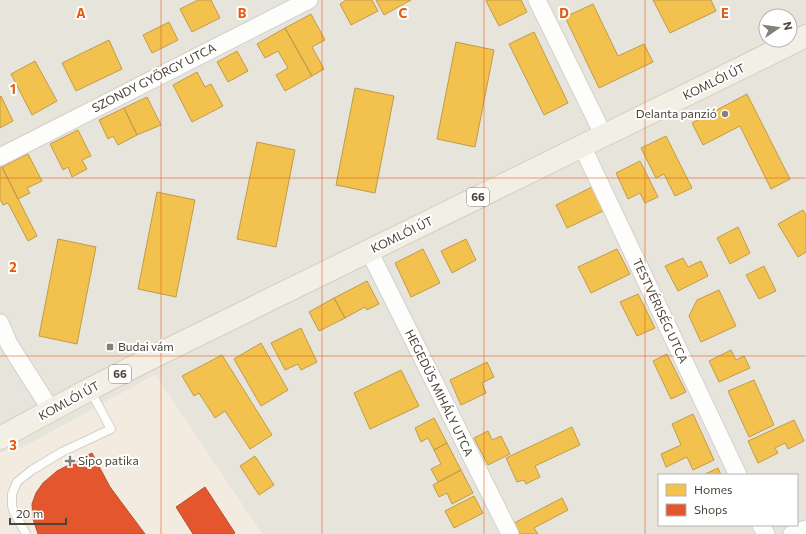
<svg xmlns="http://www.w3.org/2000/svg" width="806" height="534" viewBox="0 0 806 534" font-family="Commissioner,sans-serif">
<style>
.residential{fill:#e7e4dc;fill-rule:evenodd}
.commercial{fill:#f3ebdf}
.homes{fill:#f2c14e;stroke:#c09c48}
.shops{fill:#e4572e;stroke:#b65131}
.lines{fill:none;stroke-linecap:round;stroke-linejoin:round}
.service-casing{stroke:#d2d0cb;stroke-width:10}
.minor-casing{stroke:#d2d0cb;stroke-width:19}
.primary-casing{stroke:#d6cebb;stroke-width:24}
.service{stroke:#fdfdfc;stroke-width:8}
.minor{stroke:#fdfdfc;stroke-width:17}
.primary{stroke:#f2efe6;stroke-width:22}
.grid{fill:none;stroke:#e8590c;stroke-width:1;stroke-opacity:0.55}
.poi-dot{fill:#868178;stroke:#fff;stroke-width:1.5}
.labels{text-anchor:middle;stroke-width:4;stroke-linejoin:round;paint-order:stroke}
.shield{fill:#fff;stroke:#817c74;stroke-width:1}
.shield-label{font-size:11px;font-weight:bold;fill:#4b4439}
.street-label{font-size:12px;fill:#4b4439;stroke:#fff}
.poi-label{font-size:12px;fill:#4b4439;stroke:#fff;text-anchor:start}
.grid-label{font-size:13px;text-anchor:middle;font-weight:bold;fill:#e8590c;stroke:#fff;stroke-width:4;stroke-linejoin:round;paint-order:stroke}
</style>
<rect width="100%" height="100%" fill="#f4f2ee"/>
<path class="residential" d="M0 0H806V534H262L155 375 22 448 0 453ZM766 16H790V40H766ZM659 475H797V525H659Z"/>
<path class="commercial" d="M155 375 262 534H0V453L22 448Z"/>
<path class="homes" d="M198 0H211L220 18 192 32 180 9Z
M346 0H372L378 11 351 25 340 4Z
M376 0H411L384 15Z
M488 0H521L527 12 499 26 486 1Z
M653 0H711L716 11 670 33Z
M593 4 618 56 644 44 653 62 599 88 565 17Z
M311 14 325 40 312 47 324 69 312 76 285 28Z
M169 22 178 40 152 53 143 35Z
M285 28 312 76 285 91 276 75 288 68 278 51 265 58 257 44Z
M534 32 568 103 544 115 509 44Z
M109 40 122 69 76 91 62 63Z
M456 42 494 50 475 147 437 139Z
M237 51 248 71 228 82 217 62Z
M35 61 57 101 32 115 11 74Z
M197 72 205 87 211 84 223 106 192 122 173 85Z
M355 88 394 96 375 193 336 185Z
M747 94 790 179 771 189 740 126 703 145 692 123Z
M1 96 13 121 0 128V97Z
M147 97 161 125 137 135 124 108Z
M124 108 137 135 118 145 113 136 108 139 99 120Z
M78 130 91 156 82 160 87 169 72 177 68 167 63 170 50 144Z
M666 136 692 188 675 196 664 174 656 178 641 148Z
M257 142 295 150 276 247 237 239Z
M28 154 42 181 27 188 30 193 18 199 2 167Z
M640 161 658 197 645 203 640 193 628 199 616 173Z
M2 167 37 236 28 241 8 203 3 205 0 199V168Z
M592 187 603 211 567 228 556 205Z
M157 192 195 200 176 297 138 289Z
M803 210 806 215V252L798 257 778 224Z
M738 227 750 253 730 264 717 238Z
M58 239 96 247 77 344 39 336Z
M466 239 476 260 452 273 441 251Z
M423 249 440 283 411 297 395 263Z
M617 249 630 274 591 293 578 267Z
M683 258 688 267 701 261 708 276 678 291 665 266Z
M764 266 776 291 759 299 746 275Z
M367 281 379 304 367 310 365 307 345 318 334 298Z
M719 290 736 326 701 342 689 316 697 300Z
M638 294 655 328 637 336 620 302Z
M334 298 345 318 319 331 309 312Z
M301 328 317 362 301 370 298 364 285 370 271 343Z
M261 343 288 390 261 406 234 359Z
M731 350 736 360 744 356 750 368 719 382 709 361Z
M667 354 686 392 671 399 653 361Z
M222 355 272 435 250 449 225 411 215 418 199 393 194 396 182 376Z
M487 362 494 377 482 383 486 393 461 405 450 380Z
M401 370 419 406 370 429 354 393Z
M754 380 774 425 749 437 728 391Z
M693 414 714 460 693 470 687 457 666 467 661 454 681 445 672 424Z
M434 418 447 443 434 450 428 438 421 442 415 428Z
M794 420 804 441 788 449 785 443 775 448 778 453 758 463 748 441Z
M572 427 580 445 535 466 540 477 526 484 524 480 517 482 506 458Z
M488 431 492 440 501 436 510 454 488 465 474 438Z
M447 443 461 470 438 482 431 469 441 464 434 450Z
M255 456 274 485 259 495 240 466Z
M718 468 721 475H703Z
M461 470 473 493 452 504 447 493 439 497 433 485Z
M474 496 483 513 454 528 445 511Z
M562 498 568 510 534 528 538 534H520L514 523Z"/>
<path class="shops" d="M92 453 110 487 145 534H38L33 519 32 504 36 493 43 483 57 471Z
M205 487 235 533 233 534H193L176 507Z"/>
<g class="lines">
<defs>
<path id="service" d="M26 534 14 512 12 506V494L17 482 32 470 62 452 111 429 90 390"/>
<path id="minor" d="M537 0 604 136
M582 146 738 475
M0 157 309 0
M369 251 510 534
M0 323 9 344 51 410
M761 525 766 534
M792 534 806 529"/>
<path id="primary" d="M0 438 90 389 151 358 806 36"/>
</defs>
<use href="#service" class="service-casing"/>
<use href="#minor" class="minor-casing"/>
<use href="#primary" class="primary-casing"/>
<use href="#service" class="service"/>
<use href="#minor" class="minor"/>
<use href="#primary" class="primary"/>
</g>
<path class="grid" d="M161 0V534M322 0V534M484 0V534M645 0V534M0 178H806M0 356H806"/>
<g class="poi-dot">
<circle cx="725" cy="114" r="4"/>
<rect x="106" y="343" width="8" height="8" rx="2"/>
<path d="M68 455h4v4h4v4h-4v4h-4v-4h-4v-4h4z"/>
</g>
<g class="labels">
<g class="shield">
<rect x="467" y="188" width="22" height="18" rx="3"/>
<rect x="109" y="365" width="22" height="18" rx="3"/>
</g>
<g class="shield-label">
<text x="478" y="201">66</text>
<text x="120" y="378">66</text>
</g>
<g class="street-label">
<text transform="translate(154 78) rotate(-27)" y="4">SZONDY GYÖRGY UTCA</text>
<text transform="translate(714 82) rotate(-26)" y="4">KOMLÓI ÚT</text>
<text transform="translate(402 235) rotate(-26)" y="4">KOMLÓI ÚT</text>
<text transform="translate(660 311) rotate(65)" y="4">TESTVÉRISÉG UTCA</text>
<text transform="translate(439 393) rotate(64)" y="4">HEGEDÜS MIHÁLY UTCA</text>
<text transform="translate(69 401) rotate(-29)" y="4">KOMLÓI ÚT</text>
</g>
<g class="poi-label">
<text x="717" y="118" text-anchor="end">Delanta panzió</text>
<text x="118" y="351">Budai vám</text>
<text x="78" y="465">Sipo patika</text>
</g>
</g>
<g class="grid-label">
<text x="81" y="18">A</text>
<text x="242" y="18">B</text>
<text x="403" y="18">C</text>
<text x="564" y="18">D</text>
<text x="725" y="18">E</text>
<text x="13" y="94">1</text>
<text x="13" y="272">2</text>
<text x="13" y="450">3</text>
</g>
<rect x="658" y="474" width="140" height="52" fill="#ffffff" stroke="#b7b4b0"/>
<rect x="666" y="484" width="20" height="12" fill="#f2c14e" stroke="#b7b4b0"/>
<text x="694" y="494" font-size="12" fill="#4b4439">Homes</text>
<rect x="666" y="504" width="20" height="12" fill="#e4572e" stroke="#b7b4b0"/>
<text x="694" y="514" font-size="12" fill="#4b4439">Shops</text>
<g transform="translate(778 28) rotate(77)"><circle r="19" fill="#ffffff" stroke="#b7b4b0"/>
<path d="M0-3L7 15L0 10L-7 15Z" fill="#868178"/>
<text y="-6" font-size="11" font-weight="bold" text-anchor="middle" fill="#4b4439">N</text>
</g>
<path d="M10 518v6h56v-6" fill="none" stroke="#4b4439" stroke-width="2"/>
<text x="16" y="518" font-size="12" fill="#4b4439" stroke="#ffffff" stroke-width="3" paint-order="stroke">20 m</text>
</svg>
